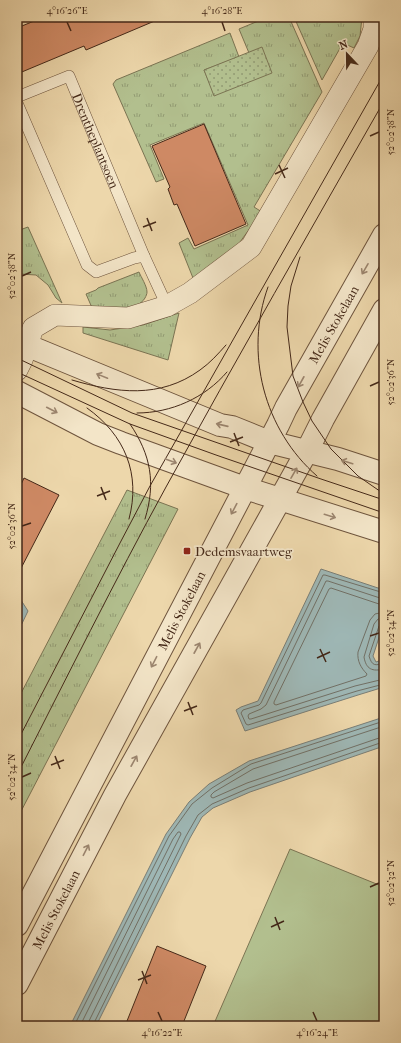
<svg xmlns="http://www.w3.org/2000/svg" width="401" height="1043" viewBox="0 0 401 1043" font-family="'IM FELL French Canon',serif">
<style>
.grass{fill:url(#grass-tufts);stroke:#7b7453}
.park{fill:url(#park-dots);stroke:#7b7453}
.garden{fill:#b2bf8e;stroke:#7b7453}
.water{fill:#9eb7b5;stroke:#7a7e76}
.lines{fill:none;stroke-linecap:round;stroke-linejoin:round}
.shore{stroke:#717066;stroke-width:1}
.building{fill:#ce8964;stroke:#442818}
.service-casing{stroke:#6e543d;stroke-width:12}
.minor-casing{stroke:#6e543d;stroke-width:22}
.tertiary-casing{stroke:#6e543d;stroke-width:24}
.service{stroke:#f3e5c8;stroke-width:11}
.minor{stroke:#f3e5c8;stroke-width:21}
.tertiary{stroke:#f3e5c8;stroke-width:22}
.tram{stroke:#442818;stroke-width:1}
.oneway{stroke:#9c8670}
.ticks{fill:none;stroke:#442818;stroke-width:1.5}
.poi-dot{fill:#8f2418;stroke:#f3e5c8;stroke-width:1.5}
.labels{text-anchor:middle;stroke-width:3.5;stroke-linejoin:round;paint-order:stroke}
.street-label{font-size:13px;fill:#442818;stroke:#f3e5c8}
.poi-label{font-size:13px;fill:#442818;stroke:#f3e5c8;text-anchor:start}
.neatline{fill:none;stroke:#442818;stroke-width:1.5}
.ticks-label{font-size:10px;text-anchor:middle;fill:#442818}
</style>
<defs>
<pattern id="grass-tufts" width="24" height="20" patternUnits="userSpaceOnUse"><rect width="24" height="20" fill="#b2bf8e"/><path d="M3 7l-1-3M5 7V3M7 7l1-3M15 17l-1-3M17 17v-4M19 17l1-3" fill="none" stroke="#929b73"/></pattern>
<pattern id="park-dots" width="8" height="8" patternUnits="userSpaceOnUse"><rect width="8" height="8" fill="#b2bf8e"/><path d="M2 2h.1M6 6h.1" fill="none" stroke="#929b73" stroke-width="1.8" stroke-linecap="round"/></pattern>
</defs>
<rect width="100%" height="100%" fill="#edd7ab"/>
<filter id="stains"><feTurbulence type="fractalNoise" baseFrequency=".005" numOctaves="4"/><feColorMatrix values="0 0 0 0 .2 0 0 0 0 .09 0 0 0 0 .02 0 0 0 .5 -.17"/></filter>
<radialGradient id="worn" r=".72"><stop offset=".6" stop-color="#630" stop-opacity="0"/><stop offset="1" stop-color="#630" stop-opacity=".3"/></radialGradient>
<path class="grass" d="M268 17H289L322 92 254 207 262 212 237 246 195 283 179 243 188 238 194 249 248 225 204 123 150 145 164 179 156 182 113 84 116 80 230 33 239 57 204 70 215 96 262 48 249 53 239 29Z
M294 17H362L360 36 354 48 343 43 322 80Z
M28 227 62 303 56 298 48 285 36 275 20 274 17 275V231Z
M139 272C141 277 147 286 147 292 147 294 146 296 145 298 137 312 107 310 93 310L86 294 96 290 98 288Z
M179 313 168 360 83 333V327L110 330 143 325Z
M127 490 178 509 17 819V701Z"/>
<path class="park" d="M262 47 272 73 214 96 204 70Z"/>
<path class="garden" d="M290 849 384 887V1026H213Z"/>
<path class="water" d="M321 569 384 590V622L373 656 376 662 384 659V687L358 695 245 731 236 710 241 707 258 701Z
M17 594 28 611 17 634Z
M384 717V746L250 792 213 808 202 817 190 838 96 1026H70L166 834 189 802 209 784 249 761Z"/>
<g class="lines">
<path class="shore" d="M384 593 325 575H323L261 703 259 705 243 710 241 713 246 724 248 725 357 691 384 684
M384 598H380L328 581H326L266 705 261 709 249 714 248 716 249 719H251L355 686 384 679
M384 604H379L331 588 329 589 274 702V704L276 705 366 676 367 674C361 668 357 661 358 652L370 620 375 614 384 612
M384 618 378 619 374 624 364 657C366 669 372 672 384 669
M384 623 381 624 379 626 369 656C372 666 375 666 384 663
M384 726 253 769 214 792 211 795V797L213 798 247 783 379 738 384 737
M74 1026 169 836 192 804 212 788 251 764 384 721
M80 1026 173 839 178 832H180L181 834 89 1021 88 1026
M93 1026 94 1023 186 836 198 815 212 804 249 788 380 743 384 742"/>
</g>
<path class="building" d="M44 17H164L86 50 84 46 17 74V28Z
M204 124 246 224 195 246 177 204 174 205 168 189 170 187 152 146Z
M24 478 59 495 17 576V493Z
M157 946 206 966 182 1026H125Z"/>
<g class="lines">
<defs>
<g id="service">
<path id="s1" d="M17 97 69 76 144 256 167 306"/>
<path d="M17 103 87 265 96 272 134 258 144 256"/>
</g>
<path id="minor" d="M17 370 22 360 33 328 55 315 128 318 167 306 190 293 251 247 368 46 374 29V17"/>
<g id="tertiary">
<path d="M17 343 26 345 220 425 232 427 269 442 338 459 384 474"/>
<path d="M17 392 98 434 121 443 245 488 384 532"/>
<path id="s2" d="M17 925 278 425 286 408 384 235"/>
<path id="s3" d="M17 984 115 795 307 451 323 419 384 310"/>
</g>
</defs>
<use href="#service" class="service-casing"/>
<use href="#minor" class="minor-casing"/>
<use href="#tertiary" class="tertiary-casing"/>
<use href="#service" class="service"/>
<use href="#minor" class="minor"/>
<use href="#tertiary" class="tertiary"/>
<path class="tram" d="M300 257 291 286 288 306 287 327 293 376 303 402 312 421 331 449 358 476 384 494
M268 287C244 353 264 430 317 476
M17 358 132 413 321 479 384 500
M17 372 130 424 216 455 384 513
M72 380C116 393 160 399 200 370 210 363 218 354 226 345
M87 408C125 435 141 474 129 519
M137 413C171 413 205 398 227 372
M130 424C151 455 156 483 145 519
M17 742 120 543 150 486 384 74
M17 775C66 679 114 582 166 487 237 358 311 229 384 101"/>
</g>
<defs><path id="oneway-shaft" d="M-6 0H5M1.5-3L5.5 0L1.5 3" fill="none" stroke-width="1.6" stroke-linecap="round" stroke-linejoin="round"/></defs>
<g class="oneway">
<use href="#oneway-shaft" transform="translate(365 269) rotate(120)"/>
<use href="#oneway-shaft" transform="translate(102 376) rotate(-158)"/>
<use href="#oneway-shaft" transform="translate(301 382) rotate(119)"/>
<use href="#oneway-shaft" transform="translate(52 410) rotate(27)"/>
<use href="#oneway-shaft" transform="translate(222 425) rotate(-167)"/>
<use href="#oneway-shaft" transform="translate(171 461) rotate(20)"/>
<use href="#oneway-shaft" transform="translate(347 462) rotate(-163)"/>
<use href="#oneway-shaft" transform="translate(294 473) rotate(-60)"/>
<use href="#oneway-shaft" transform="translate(234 509) rotate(118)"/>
<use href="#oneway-shaft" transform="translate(330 516) rotate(17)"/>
<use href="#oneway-shaft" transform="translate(197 648) rotate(-61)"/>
<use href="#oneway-shaft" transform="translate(154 662) rotate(117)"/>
<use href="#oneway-shaft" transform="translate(134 761) rotate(-61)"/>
<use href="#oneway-shaft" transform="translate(86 850) rotate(-63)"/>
</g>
<path class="ticks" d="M67 22 71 31M222 22 225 31M370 136 379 132M279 165 285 178M275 174 288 168M147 218 152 231M143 227 156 222M22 276 31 272M370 386 379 382M234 433 239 446M230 442 243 437M101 487 106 500M97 496 110 491M22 526 31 523M370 636 379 633M320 649 326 662M317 658 330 652M188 702 193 715M184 711 197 706M55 756 60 769M51 765 64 760M22 777 31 773M370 887 379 883M275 917 280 930M271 927 284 921M142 971 147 984M138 980 151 975M158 1012 162 1021M313 1012 317 1021"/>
<rect class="poi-dot" x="183" y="547" width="8" height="8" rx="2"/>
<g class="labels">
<g class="street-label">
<text dy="5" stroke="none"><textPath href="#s1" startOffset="126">Drentheplantsoen</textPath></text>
<text dy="5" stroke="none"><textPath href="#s2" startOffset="679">Melis Stokelaan</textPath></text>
<text dy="5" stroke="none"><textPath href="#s2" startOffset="355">Melis Stokelaan</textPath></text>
<text dy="5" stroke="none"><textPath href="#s3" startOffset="84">Melis Stokelaan</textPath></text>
</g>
<g class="poi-label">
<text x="195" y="556">Dedemsvaartweg</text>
</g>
</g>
<rect width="401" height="1043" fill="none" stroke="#edd7ab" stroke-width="44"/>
<g transform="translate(347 54) rotate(338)" stroke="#f3e5c8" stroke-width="3" paint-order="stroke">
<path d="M0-3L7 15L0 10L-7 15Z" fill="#442818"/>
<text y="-6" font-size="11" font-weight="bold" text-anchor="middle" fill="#442818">N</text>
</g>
<rect x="22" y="22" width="357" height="999" class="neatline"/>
<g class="ticks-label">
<text x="67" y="14">4°16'26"E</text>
<text x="222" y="14">4°16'28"E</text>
<text transform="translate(390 132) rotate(-90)" y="4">52°02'38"N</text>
<text transform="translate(11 276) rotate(-90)" y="4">52°02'38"N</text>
<text transform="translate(390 382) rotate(-90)" y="4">52°02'36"N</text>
<text transform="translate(11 526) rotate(-90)" y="4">52°02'36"N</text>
<text transform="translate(390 633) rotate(-90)" y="4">52°02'34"N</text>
<text transform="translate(11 777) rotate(-90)" y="4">52°02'34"N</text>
<text transform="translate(390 883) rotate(-90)" y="4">52°02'32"N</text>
<text x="162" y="1036">4°16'22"E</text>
<text x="317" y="1036">4°16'24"E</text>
</g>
<rect width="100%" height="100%" filter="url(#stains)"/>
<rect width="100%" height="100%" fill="url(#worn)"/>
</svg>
